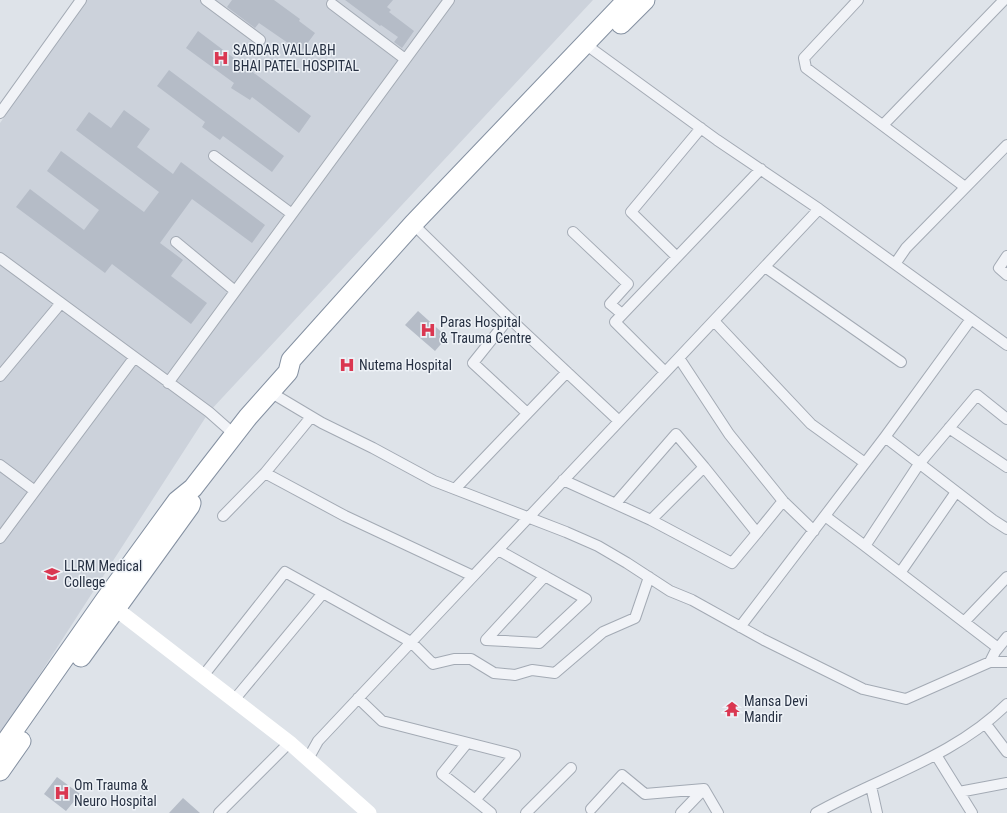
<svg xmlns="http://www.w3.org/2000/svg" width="1007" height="813" viewBox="0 0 1007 813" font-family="'Roboto Condensed',sans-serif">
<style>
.built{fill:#ccd2db}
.building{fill:#b5bcc7}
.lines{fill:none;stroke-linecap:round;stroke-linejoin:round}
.street-casing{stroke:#a3aab4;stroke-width:12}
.highway-casing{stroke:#8490a1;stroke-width:21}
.street{stroke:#f1f3f7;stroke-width:10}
.secondary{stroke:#fff;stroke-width:15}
.highway{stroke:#fff;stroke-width:19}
.labels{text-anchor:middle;stroke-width:3;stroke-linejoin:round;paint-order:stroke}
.poi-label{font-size:14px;fill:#263042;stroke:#eef2f7;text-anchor:start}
</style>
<rect width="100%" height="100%" fill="#dee3e9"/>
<path class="built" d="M86 0H593L209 412 0 736V123Z"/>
<path class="building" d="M232 0H274L300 19 299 21 315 33 301 52 259 23 255 28 227 7Z
M345 0H393L387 7 391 10 389 12 414 31 402 48 394 42 398 37 381 25 380 26Z
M198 31 311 116 299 133 252 97 250 100 231 88 234 83 186 48Z
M169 70 284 156 272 172 223 136 220 140 202 127 205 122 157 86Z
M124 110 150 129 137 147 173 174 181 162 265 225 252 243 192 199 160 243 183 260 171 276 207 303 191 324 112 264 105 273 16 207 30 189 84 230 99 210 47 171 61 151 144 212 159 192 76 130 89 112 111 128Z
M418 311 447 337 435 351 405 325Z
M57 777 80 794 66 811 44 794Z
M183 798 200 813H169Z"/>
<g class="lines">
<defs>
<path id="street" d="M206 0 260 40
M858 0 804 58 806 68 965 187
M332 4 405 59
M585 44 717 140 819 209 1007 345
M0 113 81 0
M883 125 1004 0
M214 156 292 214
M413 224 509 318 619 421
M573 232 628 284 610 304 622 314
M176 242 235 291
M1007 256 999 268 1007 275
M677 257 631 212 701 128
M0 258 209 412 235 435
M895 264 906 248 1007 145
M765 267 901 362
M509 318 473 363 527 413
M714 321 811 424 865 463
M679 358 729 434 783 501
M665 372 615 322 761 169
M0 376 61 303
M168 383 449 0
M270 392 322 423 373 448 434 481 566 532 598 546 627 563 670 591 692 600 764 640 863 689 906 699 990 662H1007
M949 428 1007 467
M885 437 993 520 1007 529
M0 465 35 491
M265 473 345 516 473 576
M563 480 651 520 704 467 676 434 616 503
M455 489 567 372
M223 516 265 473 311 417
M825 516 865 546 919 464 977 395 1007 419
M651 520 732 563 757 533 704 467
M757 533 783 501 814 531
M0 538 134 358
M865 546 998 648
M498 550 586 599 539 643 486 640 545 576
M900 573 956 492
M964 622 1007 577
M740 627 885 437 971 319
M990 662 995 652 1007 637
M203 676 285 572 411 642 433 664 454 659H471L494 673 515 675 532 670 555 673 603 632 635 618 649 577
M358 698 382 721 515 755 475 800 491 813
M234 700 323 593
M985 723 1007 752
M467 743 442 774 475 800
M936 755 959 792
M308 759 318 741 819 209
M871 786 877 813
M591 809 622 775 645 794 704 789 718 813
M219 813 289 743
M526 813 571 768
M681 813 704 789
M816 813C880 777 954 757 1007 704
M972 813 959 792 1007 783"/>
<path id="highway" d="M621 24 645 0
M81 657 190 506 191 503
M0 750 105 600 177 501 193 488 248 417 288 372 291 360 413 224 627 0
M0 771 21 741"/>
</defs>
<use href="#street" class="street-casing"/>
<use href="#highway" class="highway-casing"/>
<use href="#street" class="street"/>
<path class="secondary" d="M107 602 291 744 369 813"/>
<use href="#highway" class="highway"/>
</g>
<defs>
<symbol id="hospital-bare" viewBox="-9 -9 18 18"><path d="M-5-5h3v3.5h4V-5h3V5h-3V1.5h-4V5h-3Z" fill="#da3751" stroke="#eef2f7" stroke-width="2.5" paint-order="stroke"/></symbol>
<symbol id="university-bare" viewBox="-9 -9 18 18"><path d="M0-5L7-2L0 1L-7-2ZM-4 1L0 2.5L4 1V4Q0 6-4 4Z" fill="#da3751" stroke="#eef2f7" stroke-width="2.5" paint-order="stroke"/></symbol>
<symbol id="temple-bare" viewBox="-9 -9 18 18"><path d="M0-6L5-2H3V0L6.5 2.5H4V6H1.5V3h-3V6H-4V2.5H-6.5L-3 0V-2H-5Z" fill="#da3751" stroke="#eef2f7" stroke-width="2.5" paint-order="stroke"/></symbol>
</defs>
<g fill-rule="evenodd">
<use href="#hospital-bare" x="210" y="47" width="22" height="22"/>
<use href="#hospital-bare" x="417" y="319" width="22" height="22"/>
<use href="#hospital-bare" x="336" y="354" width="22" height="22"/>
<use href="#university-bare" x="41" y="563" width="22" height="22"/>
<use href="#temple-bare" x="721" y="698" width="22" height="22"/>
<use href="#hospital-bare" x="51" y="782" width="22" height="22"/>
</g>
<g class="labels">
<g class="poi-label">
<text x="233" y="55">SARDAR VALLABH<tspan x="233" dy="16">BHAI PATEL HOSPITAL</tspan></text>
<text x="440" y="327">Paras Hospital<tspan x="440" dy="16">&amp; Trauma Centre</tspan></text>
<text x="359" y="370">Nutema Hospital</text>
<text x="64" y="571">LLRM Medical<tspan x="64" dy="16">College</tspan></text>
<text x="744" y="706">Mansa Devi<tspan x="744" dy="16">Mandir</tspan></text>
<text x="74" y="790">Om Trauma &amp;<tspan x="74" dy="16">Neuro Hospital</tspan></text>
</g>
</g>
</svg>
